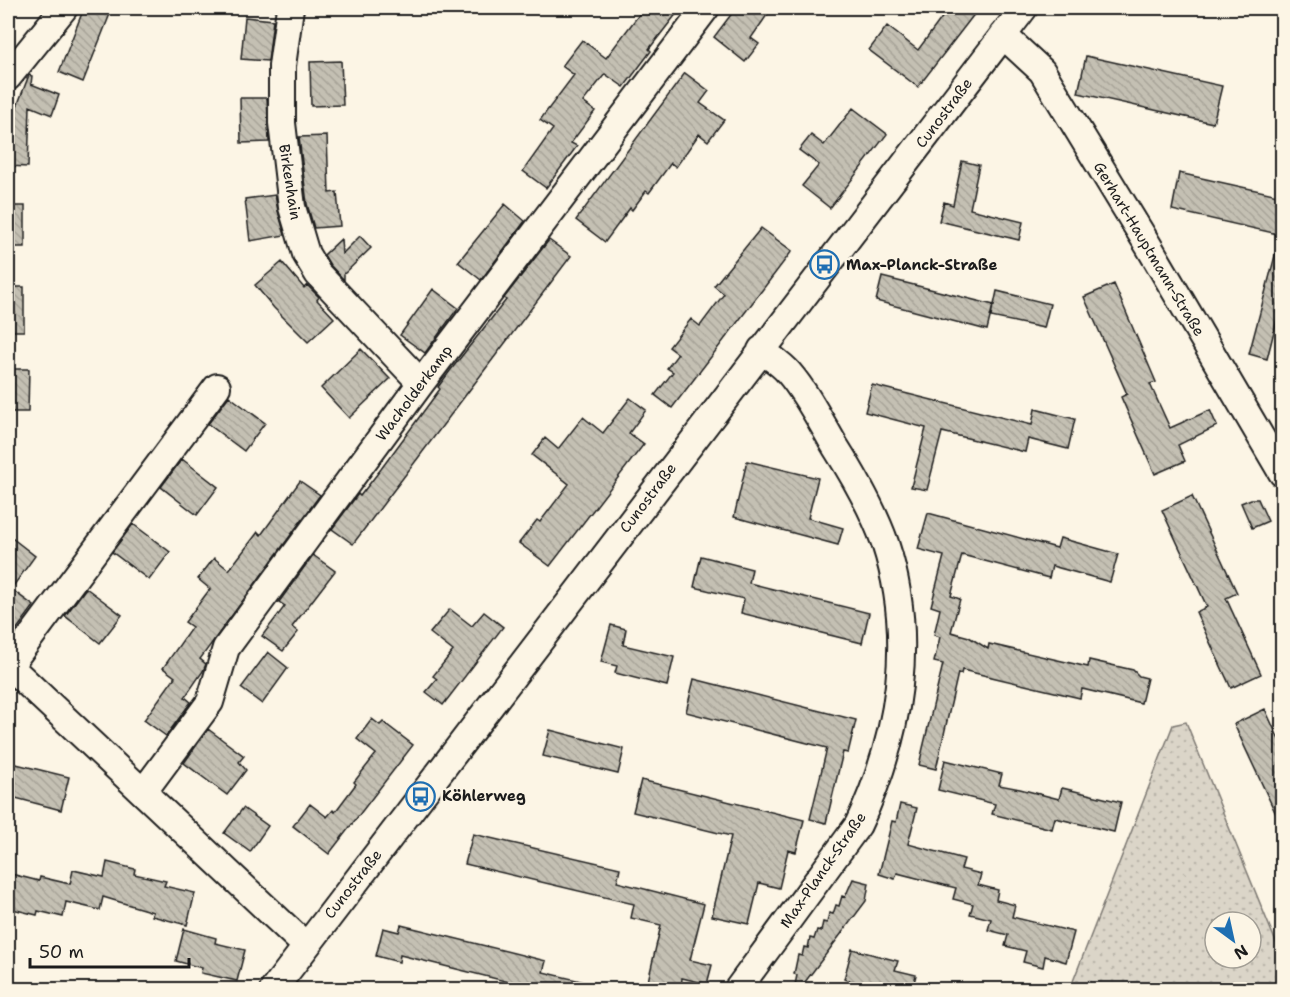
<svg xmlns="http://www.w3.org/2000/svg" width="1290" height="997" viewBox="0 0 1290 997" font-family="'Shantell Sans',sans-serif">
<style>
.park{fill:url(#park-dots);stroke:#7c7872;stroke-width:1.5;fill-rule:evenodd}
.building{fill:url(#building-back-hatch);stroke:#1c1c1c;stroke-width:1.5}
.lines{fill:none;stroke-linecap:round;stroke-linejoin:round}
.street-casing{stroke:#1c1c1c;stroke-width:30}
.street{stroke:#fcf5e5;stroke-width:26}
.labels{text-anchor:middle;stroke-width:5;stroke-linejoin:round;paint-order:stroke}
.street-label{font-size:15px;fill:#1c1c1c;stroke:#fcf5e5}
.poi-label{font-size:15px;font-weight:bold;fill:#1c1c1c;stroke:#fcf5e5;text-anchor:start}
</style>
<defs>
<pattern id="park-dots" width="8" height="8" patternUnits="userSpaceOnUse" patternTransform="scale(1.5)"><rect width="8" height="8" fill="#dbd5c8"/><path d="M2 2h.1M6 6h.1" fill="none" stroke="#bbb6ab" stroke-width="1.8" stroke-linecap="round"/></pattern>
<pattern id="building-back-hatch" width="6" height="6" patternUnits="userSpaceOnUse" patternTransform="scale(1.5)"><rect width="6" height="6" fill="#c4c0b3"/><path d="M-1 5l2 2M0 0l6 6M5-1l2 2" fill="none" stroke="#a8a499"/></pattern>
</defs>
<rect width="100%" height="100%" fill="#fcf5e5"/>
<filter id="ink" filterUnits="userSpaceOnUse"><feTurbulence type="fractalNoise" baseFrequency=".0167" numOctaves="2"/><feDisplacementMap in="SourceGraphic" scale="12" xChannelSelector="R" yChannelSelector="G"/><feConvolveMatrix kernelMatrix="1 2 1 2 8 2 1 2 1" color-interpolation-filters="sRGB"/></filter>
<g filter="url(#ink)">
<path class="park" d="M1186 722 1282 957V989H1070L1173 725ZM1215 922H1251V958H1215Z"/>
<path class="building" d="M84 8H93L110 14 83 82 59 72Z
M644 8H681L649 49 651 51 624 87 605 74 583 102 595 111 571 143 577 146 546 188 523 171 553 129 540 120 574 75 562 66 582 40 606 58Z
M736 8H772L751 38 759 44 745 62 714 37Z
M949 8H979L918 87 869 50 887 26 918 50Z
M245 17 273 20 268 61 241 59Z
M1086 56 1222 86 1213 123 1078 93Z
M341 61 343 105 311 106 310 62Z
M685 73 709 91 700 103 724 120 708 141 699 134 676 167 671 163 649 193 646 191 632 210 630 208 605 242 576 220Z
M29 75 32 76 31 84 59 95 52 115 30 106 28 167 8 166V130Z
M240 98H267L269 142 241 143Z
M853 108 887 134 830 208 802 186 819 165 799 150 811 135 824 145Z
M327 136 329 193 337 192 340 226 314 228 307 204 299 137Z
M962 161 979 165 970 209 1023 222 1019 240 939 221 944 202 953 205Z
M1179 173 1282 196V235L1172 210Z
M275 195 278 211 285 235 250 241 245 199Z
M505 204 525 221 481 280 458 262Z
M8 206H25V247H8Z
M761 228 792 251 672 408 655 395 673 372 667 368 678 354 669 347 691 319 700 326 724 294 714 286Z
M360 236 371 248 344 274V280L330 265 324 255 341 239 342 254Z
M549 240 571 256 353 544 332 529 358 494 360 496 381 469 440 389 438 387 450 371 506 300 504 298Z
M1277 248 1282 249V300L1267 359 1249 354Z
M282 262 304 288 307 285 319 297 317 300 334 318 308 342 274 308 255 285Z
M882 277 994 305 997 291 1050 304 1044 328 991 317 993 305 987 330 876 301Z
M1114 284 1156 382 1150 384 1170 428 1210 410 1217 426 1178 445 1185 461 1155 474 1121 397 1127 394 1084 297Z
M8 287H24V331H8Z
M433 289 458 308 425 353 400 335Z
M361 349 390 379 349 418 321 388Z
M8 369H29L28 412H8Z
M872 385 1032 425 1035 409 1075 419 1068 449 1028 439 1025 452 942 432 927 490 911 487 926 428 865 412Z
M229 396 265 423 244 451 208 424Z
M630 398 646 410 629 433 644 444 550 566 519 543 537 520 540 522 569 484 532 455 545 438 558 449 583 417 603 433Z
M182 459 218 487 197 515 161 487Z
M747 461 818 478 808 518 843 528 838 545 734 517Z
M300 481 320 495 200 659 206 664 203 671 185 697 191 702 166 736 144 720 175 677 163 668 192 627 185 622 210 589 198 579 214 558 229 570 258 532 261 535Z
M1192 496 1237 593 1226 598 1261 674 1231 688 1196 612 1207 607 1162 510Z
M1251 499H1258L1268 521 1252 528 1241 503Z
M928 513 1057 548 1060 538 1118 554 1110 582 1052 566 1049 578 962 555 951 596 960 599 951 632 969 637 988 649 989 644 1088 667 1089 660 1133 670 1139 676 1147 678 1141 703 1082 689 1080 698 962 670 961 674 958 673 936 769 919 765 943 664 934 662 940 637 934 635 940 609 931 606 944 556 918 549Z
M133 524 170 552 149 580 112 552Z
M8 535 35 556 11 589 34 606 8 641Z
M313 555 335 571 292 627 298 632 283 651 262 636 285 606 279 602Z
M701 556 752 569 749 583 869 613 862 643 741 613 744 599 694 587Z
M86 588 122 615 100 643 65 616Z
M450 609 472 626 484 612 503 627 443 705 426 692 437 679 433 676 453 651 430 633Z
M611 625 626 629 623 645 674 657 667 686 615 673 617 666 601 662Z
M268 652 288 668 262 704 241 688Z
M694 679 856 720 848 753 843 752 826 823 810 819 827 748 686 712Z
M1265 709 1282 746V827L1234 724Z
M372 719 380 725 383 722 413 745 329 854 293 826 310 804 327 817 333 810 335 812 356 784 354 782 376 754 357 739Z
M208 729 244 756 239 762 246 770 227 795 184 763Z
M550 730 624 749 618 774 543 756Z
M945 760 1002 774 999 785 1020 789 1059 799 1062 788 1121 802 1114 832 1055 818 1052 829 992 814 995 804 938 790Z
M8 762 69 777 61 810 8 796Z
M641 780 804 820 796 852 788 850 779 888 759 883 749 924 712 916 731 836 633 812Z
M900 804 917 808 908 844 964 859 961 869 981 874 978 885 998 890 996 900 1015 905 1012 917 1074 932 1066 962 1045 956 1043 967 1023 962 1026 951 1005 946 1008 935 988 930 991 919 970 914 973 904 953 899 956 888 897 873 895 879 879 874 892 821 896 822Z
M243 808 268 826 250 852 224 833Z
M473 834 620 868 617 882 704 904 690 960 712 965 707 984 682 978 681 990H646L661 925 631 918 634 904 465 864Z
M107 862 135 869 134 874 166 881 164 886 195 893 187 925 152 916 153 912 103 897 100 910 66 902 63 917 38 911 37 915 8 908V888L11 874 39 881 40 877 70 884 73 870 104 877Z
M853 879 869 883 866 901 799 990H794L797 975 794 974 798 955 802 956 804 947 808 948 810 938 814 939 817 930 821 931 823 922 827 923 829 913 833 914 836 905 839 906 842 896 845 897Z
M401 925 546 961 543 972 589 983 588 990H541L400 955 399 962 376 956 383 928 399 932Z
M184 929 216 938 215 943 245 950 237 981 201 973 202 968 176 961Z
M852 949 898 961 895 970 916 975 912 990H884L844 979Z"/>
<g class="lines">
<defs>
<path id="street" d="M290 8 282 66V123L292 207 306 254 318 274 421 383
M1003 35 1042 71 1148 245 1282 473
M8 77 64 8
M8 665 305 945
M9 666 217 387
M144 791 210 702 226 648 421 383 706 8
M273 990 1024 8
M737 990 858 825C900 737 916 637 885 543 873 509 854 476 835 446 821 422 807 394 789 373 782 364 770 357 761 350"/>
</defs>
<use href="#street" class="street-casing"/>
<use href="#street" class="street"/>
</g>
</g>
<defs>
<symbol id="bus-ring" viewBox="-11 -11 22 22"><circle r="9.5" fill="#fcf5e5" stroke="#1f6fb2" stroke-width="1.5"/><path d="M-5-6H5V4H4V6H2V4H-2V6H-4V4H-5ZM-3.5-4V0h7V-4ZM-3.5 1.2v1.5H-2V1.2ZM2 1.2v1.5H3.5V1.2Z" fill="#1f6fb2"/></symbol>
</defs>
<g fill-rule="evenodd">
<use href="#bus-ring" x="808" y="248" width="33" height="33"/>
<use href="#bus-ring" x="404" y="780" width="33" height="33"/>
</g>
<g class="labels">
<g class="street-label">
<text transform="translate(944 113) rotate(-53)" y="5">Cunostraße</text>
<text transform="translate(290 182) rotate(81)" y="5">Birkenhain</text>
<text transform="translate(1149 249) rotate(59)" y="5">Gerhart-Hauptmann-Straße</text>
<text transform="translate(414 393) rotate(-53)" y="5">Wacholderkamp</text>
<text transform="translate(648 498) rotate(-53)" y="5">Cunostraße</text>
<text transform="translate(823 870) rotate(-55)" y="5">Max-Planck-Straße</text>
<text transform="translate(353 884) rotate(-52)" y="5">Cunostraße</text>
</g>
<g class="poi-label">
<text x="846" y="270">Max-Planck-Straße</text>
<text x="442" y="801">Köhlerweg</text>
</g>
</g>
<rect width="1290" height="997" fill="none" stroke="#fcf5e5" stroke-width="30"/>
<rect x="15" y="15" width="1260" height="967" fill="none" stroke="#1c1c1c" stroke-width="2" filter="url(#ink)"/>
<g transform="translate(1233 940) rotate(147)"><circle r="28" fill="#fcf5e5" stroke="#a29e95" stroke-width="1.5"/>
<path d="M0-4.5L10 22L0 15L-10 22Z" fill="#1f6fb2"/>
<text y="-9" font-size="16" font-weight="bold" text-anchor="middle" fill="#1c1c1c">N</text>
</g>
<path d="M30 958v9h159v-9" fill="none" stroke="#1c1c1c" stroke-width="3"/>
<text x="39" y="958" font-size="18" fill="#1c1c1c" stroke="#fcf5e5" stroke-width="4.5" paint-order="stroke">50 m</text>
</svg>
